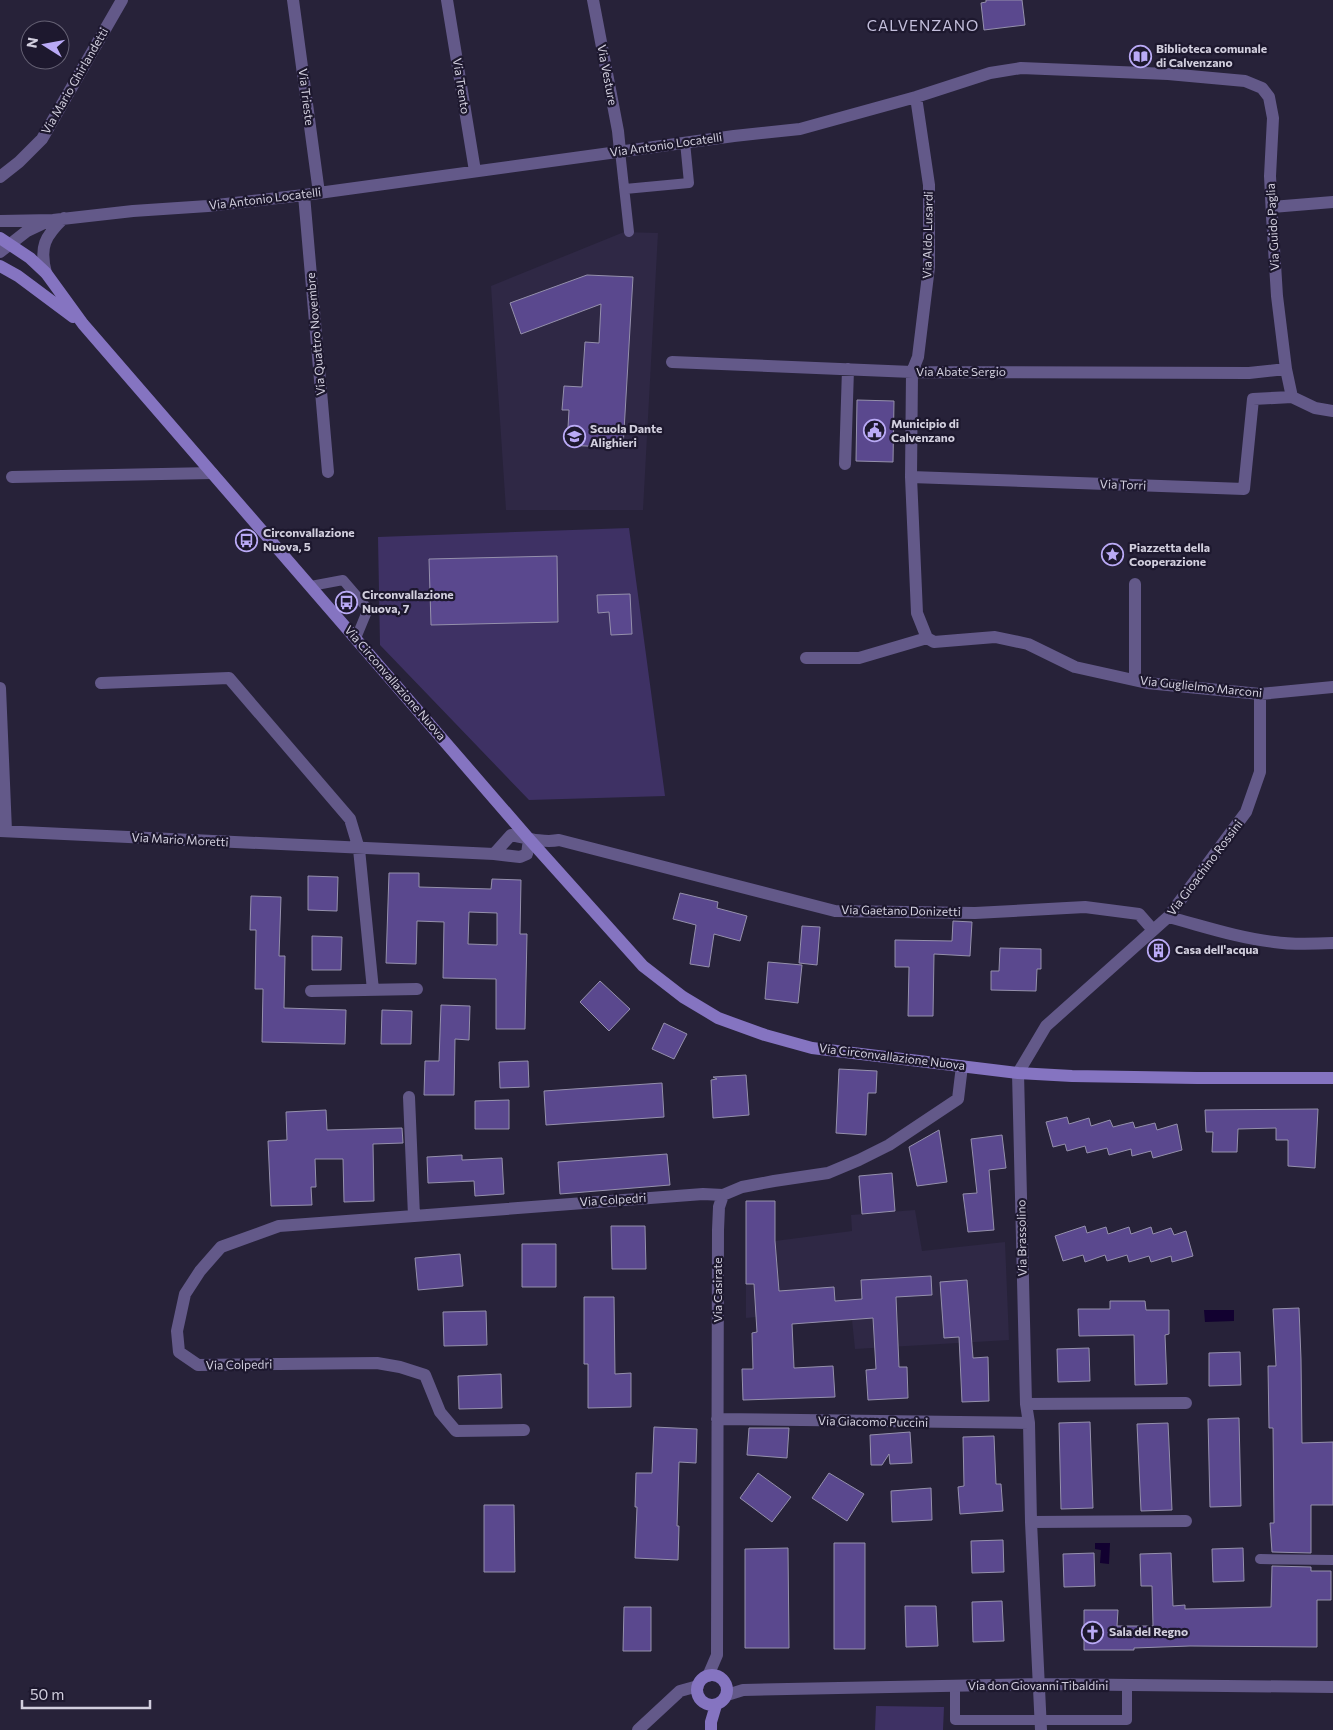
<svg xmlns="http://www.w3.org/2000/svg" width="1333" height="1730" viewBox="0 0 1333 1730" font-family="Commissioner,sans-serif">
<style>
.built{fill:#2f2845}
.green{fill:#3e3164}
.water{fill:#120130}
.building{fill:#5a488e;stroke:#9590ac;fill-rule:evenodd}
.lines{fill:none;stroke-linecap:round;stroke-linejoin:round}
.lane{stroke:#635989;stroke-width:10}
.street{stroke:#635989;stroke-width:12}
.secondary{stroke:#8574c1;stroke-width:12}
.labels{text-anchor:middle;stroke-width:4.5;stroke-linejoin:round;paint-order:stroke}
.poi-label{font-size:12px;font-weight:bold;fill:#d2cfde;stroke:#1d182e;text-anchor:start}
.street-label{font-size:12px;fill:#d2cfde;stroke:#1d182e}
.quarter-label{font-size:15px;letter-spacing:1px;fill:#c4bfdc;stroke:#1d182e}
</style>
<rect width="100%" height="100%" fill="#272239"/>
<path class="built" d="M624 232 658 233 643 510H506L491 286Z
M915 1210 922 1251 1005 1242 1009 1340 855 1349 852 1320 757 1326 756 1317 746 1318V1241H775L852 1231 851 1215Z"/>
<path class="green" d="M629 528 665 796 529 800 380 645 378 537Z
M876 1706 944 1707 943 1730H875Z"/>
<path class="water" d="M1204 1310H1234V1321L1205 1322Z
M1095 1543H1110L1109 1564 1100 1563 1101 1550 1095 1549Z"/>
<path class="building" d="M986 0H1022L1025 25 984 30 981 3 986 2Z
M587 275 633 277 623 448 567 445 569 410H562L564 386 582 387 585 342 599 343 601 304 521 334 510 303Z
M857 400 894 401 893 462 856 461Z
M557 556 558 622 431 625 429 559Z
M630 594 632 634 611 635 609 612 598 613 597 595Z
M389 873H419V887L491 889 492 879 521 880 520 934H527L525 1029H496V979L443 978 444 922 417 921 416 964 386 963ZM469 912 497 913V945L468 944Z
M308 876 338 877 337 911 308 910Z
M680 893 718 902 717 908 747 916 740 941 714 934 709 967 690 964 696 925 673 919Z
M251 896 281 897 279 956H285L284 1008 346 1010 345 1044 262 1042 263 989H255L256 930H250Z
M953 921 972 922 970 956 934 954 933 1016H908L909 967H895V940L952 941Z
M802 926 820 927 817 965 799 963Z
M312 936 342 937 341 970H312Z
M1000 948 1041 949V969H1037L1036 991 991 990V971H999Z
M768 962 802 965 798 1003 765 999Z
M600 981 630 1009 609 1031 580 1002Z
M441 1005 470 1006 469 1040 455 1039 454 1095H424L425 1061H439Z
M382 1010 412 1011 411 1044H381Z
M664 1023 687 1034 674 1059 652 1049Z
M528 1061 529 1087 500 1088 499 1062Z
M839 1069 877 1071 876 1093H868L866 1135 836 1133Z
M746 1075 749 1115 713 1118 711 1080 717 1079 713 1077Z
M662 1083 664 1117 546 1125 544 1091Z
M509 1100V1129H475V1101Z
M1318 1109 1315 1168 1288 1166V1140H1276V1128L1238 1129 1237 1152H1212L1213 1132H1206L1205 1110Z
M326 1110 327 1130 402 1128 403 1143 373 1144 374 1201 344 1202 343 1159H315L316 1187H311L312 1205 271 1206 268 1141 287 1140 286 1112Z
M1067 1117 1069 1124 1089 1118 1091 1126 1110 1120 1113 1127 1133 1122 1135 1128 1155 1123 1157 1130 1177 1124 1182 1150 1153 1158 1151 1151 1132 1156 1131 1149 1109 1155 1107 1148 1087 1153 1085 1146 1067 1151 1065 1144 1053 1147 1046 1122Z
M939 1130 947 1182 917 1186 909 1147Z
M1002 1135 1006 1168 989 1170 994 1230 968 1232 963 1194 977 1193 971 1139Z
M667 1154 670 1185 560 1194 558 1162Z
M462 1155V1160L502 1158 504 1194 475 1196 474 1181 428 1183 427 1157Z
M892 1173 895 1211 862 1214 859 1176Z
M746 1201H775V1241L779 1291 834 1287 835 1301 862 1299 861 1280 931 1276 932 1295 896 1297 899 1367H907L908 1398 868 1400 866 1370 876 1369 873 1318 792 1324 794 1368 833 1366 835 1397 743 1400 742 1369H753L752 1333 757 1332 754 1284H746Z
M611 1226H645L646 1269H612Z
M1085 1226 1087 1233 1106 1227 1108 1234 1129 1227 1131 1234 1151 1227 1153 1234 1171 1228 1174 1235 1186 1231 1193 1256 1172 1262 1171 1256 1151 1262 1149 1256 1129 1262 1127 1255 1107 1261 1105 1255 1085 1262 1083 1255 1063 1261 1055 1236Z
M522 1244H556V1287H522Z
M460 1254 463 1286 418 1290 415 1258Z
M967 1280 973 1358 988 1357 989 1401 962 1402 959 1337 944 1338 940 1282Z
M584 1297H614L615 1374 631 1373V1407L588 1408V1364H584Z
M1110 1301H1145L1146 1310H1169V1334L1165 1335 1167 1384 1135 1385 1134 1335 1079 1336 1078 1309H1110Z
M1299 1308 1301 1359 1302 1443 1333 1442V1505H1311V1553L1272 1552 1270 1523H1274L1273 1428H1269L1268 1366H1276L1273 1309Z
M486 1311 487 1345 444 1346 443 1312Z
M1089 1348 1090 1381 1058 1382 1057 1349Z
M1240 1352 1241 1385 1209 1386V1353Z
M501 1374 502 1408 459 1409 458 1376Z
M1239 1418 1241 1506 1210 1507 1208 1419Z
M1090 1422 1093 1508 1061 1509 1059 1423Z
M1168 1423 1172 1510 1141 1511 1137 1424Z
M654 1427 697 1429 696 1463 679 1462 677 1526H679L678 1560 635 1558 637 1507H635L636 1473H652Z
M749 1428H789L787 1458 747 1455Z
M910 1432 912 1463 890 1464 889 1454 882 1465H871L870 1435Z
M994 1436 996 1484H1001L1003 1511 960 1514 958 1487 964 1486 963 1437Z
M758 1473 791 1497 772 1522 740 1498Z
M829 1473 864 1494 847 1521 812 1498Z
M931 1488 932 1520 892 1522 891 1491Z
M484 1505H514L515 1572H484Z
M1003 1540 1004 1572 972 1573 971 1541Z
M834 1543H865V1649H834Z
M788 1548 789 1648H745V1549Z
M1243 1548 1244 1581 1213 1582 1212 1549Z
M1094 1553 1095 1586 1064 1587 1063 1554Z
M1171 1553 1173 1606 1185 1605V1609L1271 1607 1272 1566 1311 1567V1571H1331V1600H1317V1647L1190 1646 1134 1648V1650H1084V1610H1118L1117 1626H1153L1152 1586H1141L1140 1554Z
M1002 1601 1004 1641 973 1642 972 1602Z
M905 1606H936L938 1646 906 1647Z
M624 1607H651V1651H623Z"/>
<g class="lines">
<path class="lane" d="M620 151 629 232
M625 189 689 183 685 142
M311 586 343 580 368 609 356 638
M1260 1559 1333 1560
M955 1686V1720H1127V1685"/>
<path class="street" d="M293 0 319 193
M447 0 475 171
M593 0 618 131 620 151
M916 97 929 185V267L918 357 912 372 911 477 917 613 927 638
M0 177 19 162 42 139 122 0
M304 195 328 472
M1272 207 1333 202
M0 221 53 220 133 211 208 206 304 195 734 136 800 129 916 97 990 73 1021 68 1168 74 1245 81 1262 88 1269 97 1273 118 1270 176 1272 216 1277 296 1286 369 1292 397
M0 252 27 231 46 222
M46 273C39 247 45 236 64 218
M672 362 912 372 1249 373 1286 369
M845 464 848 369
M12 477 212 473
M911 477 1244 489 1253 399 1292 397 1315 408 1333 411
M1135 584V680
M927 638 934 642 995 637 1028 644 1075 667 1147 683 1260 694 1333 687
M806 658H859L927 638
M101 683 229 678 350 819 359 849 373 990
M0 688 6 831
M0 831 494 854 520 857 527 854 529 839
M494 854 511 835C526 838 544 843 559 840L835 911 975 913 1085 907 1139 914 1153 930
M1168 917C1203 926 1238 938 1274 942 1293 945 1314 944 1333 943
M311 991 417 989
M409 1097 414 1216 703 1194 723 1195 742 1187 774 1181 828 1173 859 1160 889 1145 958 1099 962 1066
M414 1216 279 1226 221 1247 200 1271 185 1294 177 1331 179 1352 198 1365 377 1363 400 1367 425 1375 440 1412 456 1431 524 1430
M1026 1404 1186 1403
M717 1419 1029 1423
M1031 1522 1186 1521
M708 1676 717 1655 718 1230 719 1207 723 1195
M727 1695 743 1690 1039 1684 1333 1687
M638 1730 680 1691 698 1686
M1041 1730 1031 1522 1029 1423 1026 1404 1018 1073 1046 1026 1168 917 1246 812 1260 772V694"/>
<path class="secondary" d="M0 238 30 258 46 273 83 324 529 839 643 966 683 997 718 1018 765 1035 812 1048 1018 1073 1072 1076 1197 1078H1333
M0 266 18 276 73 317
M697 1690a15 15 0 1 1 30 0a15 15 0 1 1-30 0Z
M711 1730V1722L716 1705"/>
</g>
<defs>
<symbol id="library-ring" viewBox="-11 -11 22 22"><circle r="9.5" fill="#1d182e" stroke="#baaaf6" stroke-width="1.5"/><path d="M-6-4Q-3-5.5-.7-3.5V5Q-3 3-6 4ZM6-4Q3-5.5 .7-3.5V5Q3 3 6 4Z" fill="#baaaf6"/></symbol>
<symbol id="civic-ring" viewBox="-11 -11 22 22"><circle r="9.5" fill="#1d182e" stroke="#baaaf6" stroke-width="1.5"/><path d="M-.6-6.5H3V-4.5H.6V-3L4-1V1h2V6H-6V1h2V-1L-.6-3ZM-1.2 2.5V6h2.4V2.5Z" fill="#baaaf6"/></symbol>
<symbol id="school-ring" viewBox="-11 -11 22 22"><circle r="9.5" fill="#1d182e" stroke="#baaaf6" stroke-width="1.5"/><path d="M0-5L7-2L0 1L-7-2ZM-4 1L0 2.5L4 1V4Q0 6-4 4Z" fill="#baaaf6"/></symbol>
<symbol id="bus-ring" viewBox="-11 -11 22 22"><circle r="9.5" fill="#1d182e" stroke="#baaaf6" stroke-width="1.5"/><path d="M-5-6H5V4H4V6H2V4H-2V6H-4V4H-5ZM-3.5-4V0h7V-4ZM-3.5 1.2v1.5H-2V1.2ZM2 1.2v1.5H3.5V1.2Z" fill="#baaaf6"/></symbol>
<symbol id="sight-ring" viewBox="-11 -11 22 22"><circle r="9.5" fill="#1d182e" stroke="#baaaf6" stroke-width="1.5"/><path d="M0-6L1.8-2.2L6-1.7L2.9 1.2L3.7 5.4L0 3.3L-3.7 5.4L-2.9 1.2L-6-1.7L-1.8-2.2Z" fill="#baaaf6"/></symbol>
<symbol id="building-ring" viewBox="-11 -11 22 22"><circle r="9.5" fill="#1d182e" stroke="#baaaf6" stroke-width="1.5"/><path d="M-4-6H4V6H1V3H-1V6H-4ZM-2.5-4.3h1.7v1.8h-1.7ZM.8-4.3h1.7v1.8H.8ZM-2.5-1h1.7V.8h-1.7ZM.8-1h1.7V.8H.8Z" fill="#baaaf6"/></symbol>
<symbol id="church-ring" viewBox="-11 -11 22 22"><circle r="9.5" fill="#1d182e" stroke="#baaaf6" stroke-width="1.5"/><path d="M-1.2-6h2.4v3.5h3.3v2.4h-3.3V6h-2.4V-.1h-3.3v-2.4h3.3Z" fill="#baaaf6"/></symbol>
</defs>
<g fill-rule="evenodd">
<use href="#library-ring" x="1128" y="44" width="25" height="25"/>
<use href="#civic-ring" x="862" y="418" width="25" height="25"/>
<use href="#school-ring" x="562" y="424" width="25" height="25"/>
<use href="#bus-ring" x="234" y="528" width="25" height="25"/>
<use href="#sight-ring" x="1100" y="542" width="25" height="25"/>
<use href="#bus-ring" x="334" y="590" width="25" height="25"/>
<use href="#building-ring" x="1146" y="938" width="25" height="25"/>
<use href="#church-ring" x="1080" y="1620" width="25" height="25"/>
</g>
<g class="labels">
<g class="poi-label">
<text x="1156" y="53">Biblioteca comunale<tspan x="1156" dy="14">di Calvenzano</tspan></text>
<text x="891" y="428">Municipio di<tspan x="891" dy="14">Calvenzano</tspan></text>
<text x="590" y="433">Scuola Dante<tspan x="590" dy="14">Alighieri</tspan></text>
<text x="263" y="537">Circonvallazione<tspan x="263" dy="14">Nuova, 5</tspan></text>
<text x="1129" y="552">Piazzetta della<tspan x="1129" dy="14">Cooperazione</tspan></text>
<text x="362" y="599">Circonvallazione<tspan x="362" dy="14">Nuova, 7</tspan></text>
<text x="1175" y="954">Casa dell'acqua</text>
<text x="1109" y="1636">Sala del Regno</text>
</g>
<g class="street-label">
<text transform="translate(607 75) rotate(79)" y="4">Via Vesture</text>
<text transform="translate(75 81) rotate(-60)" y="4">Via Mario Ghirlandetti</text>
<text transform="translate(461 86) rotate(81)" y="4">Via Trento</text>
<text transform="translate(306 97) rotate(83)" y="4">Via Trieste</text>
<text transform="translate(666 145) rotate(-8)" y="4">Via Antonio Locatelli</text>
<text transform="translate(265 199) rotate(-7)" y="4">Via Antonio Locatelli</text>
<text transform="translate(1273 227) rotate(-93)" y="4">Via Guido Paglia</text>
<text transform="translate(928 235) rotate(-89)" y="4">Via Aldo Lusardi</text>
<text transform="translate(316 334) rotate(-95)" y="4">Via Quattro Novembre</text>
<text x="961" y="376">Via Abate Sergio</text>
<text transform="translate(1123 485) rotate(2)" y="4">Via Torri</text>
<text transform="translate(395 683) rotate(49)" y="4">Via Circonvallazione Nuova</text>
<text transform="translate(1201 687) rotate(6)" y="4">Via Guglielmo Marconi</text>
<text transform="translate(180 840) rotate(3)" y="4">Via Mario Moretti</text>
<text transform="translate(1205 868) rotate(-53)" y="4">Via Gioachino Rossini</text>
<text transform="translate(901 911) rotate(1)" y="4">Via Gaetano Donizetti</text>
<text transform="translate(892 1057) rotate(7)" y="4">Via Circonvallazione Nuova</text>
<text transform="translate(613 1200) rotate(-4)" y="4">Via Colpedri</text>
<text transform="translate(1022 1238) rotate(-91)" y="4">Via Brassolino</text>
<text transform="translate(718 1290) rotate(-90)" y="4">Via Casirate</text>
<text transform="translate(239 1365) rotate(-1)" y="4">Via Colpedri</text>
<text transform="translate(873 1422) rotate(1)" y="4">Via Giacomo Puccini</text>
<text x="1038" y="1690">Via don Giovanni Tibaldini</text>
</g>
<g class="quarter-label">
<text x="923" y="31">CALVENZANO</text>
</g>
</g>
<g transform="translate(45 45) rotate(281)"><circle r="24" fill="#1d182e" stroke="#656174"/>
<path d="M0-4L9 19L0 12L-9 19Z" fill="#baaaf6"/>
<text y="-8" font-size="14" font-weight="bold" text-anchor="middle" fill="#d2cfde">N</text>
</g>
<path d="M22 1700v8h128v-8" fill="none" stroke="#d2cfde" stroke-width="2.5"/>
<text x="30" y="1700" font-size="15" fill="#d2cfde" stroke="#1d182e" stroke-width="4" paint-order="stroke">50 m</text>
</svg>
